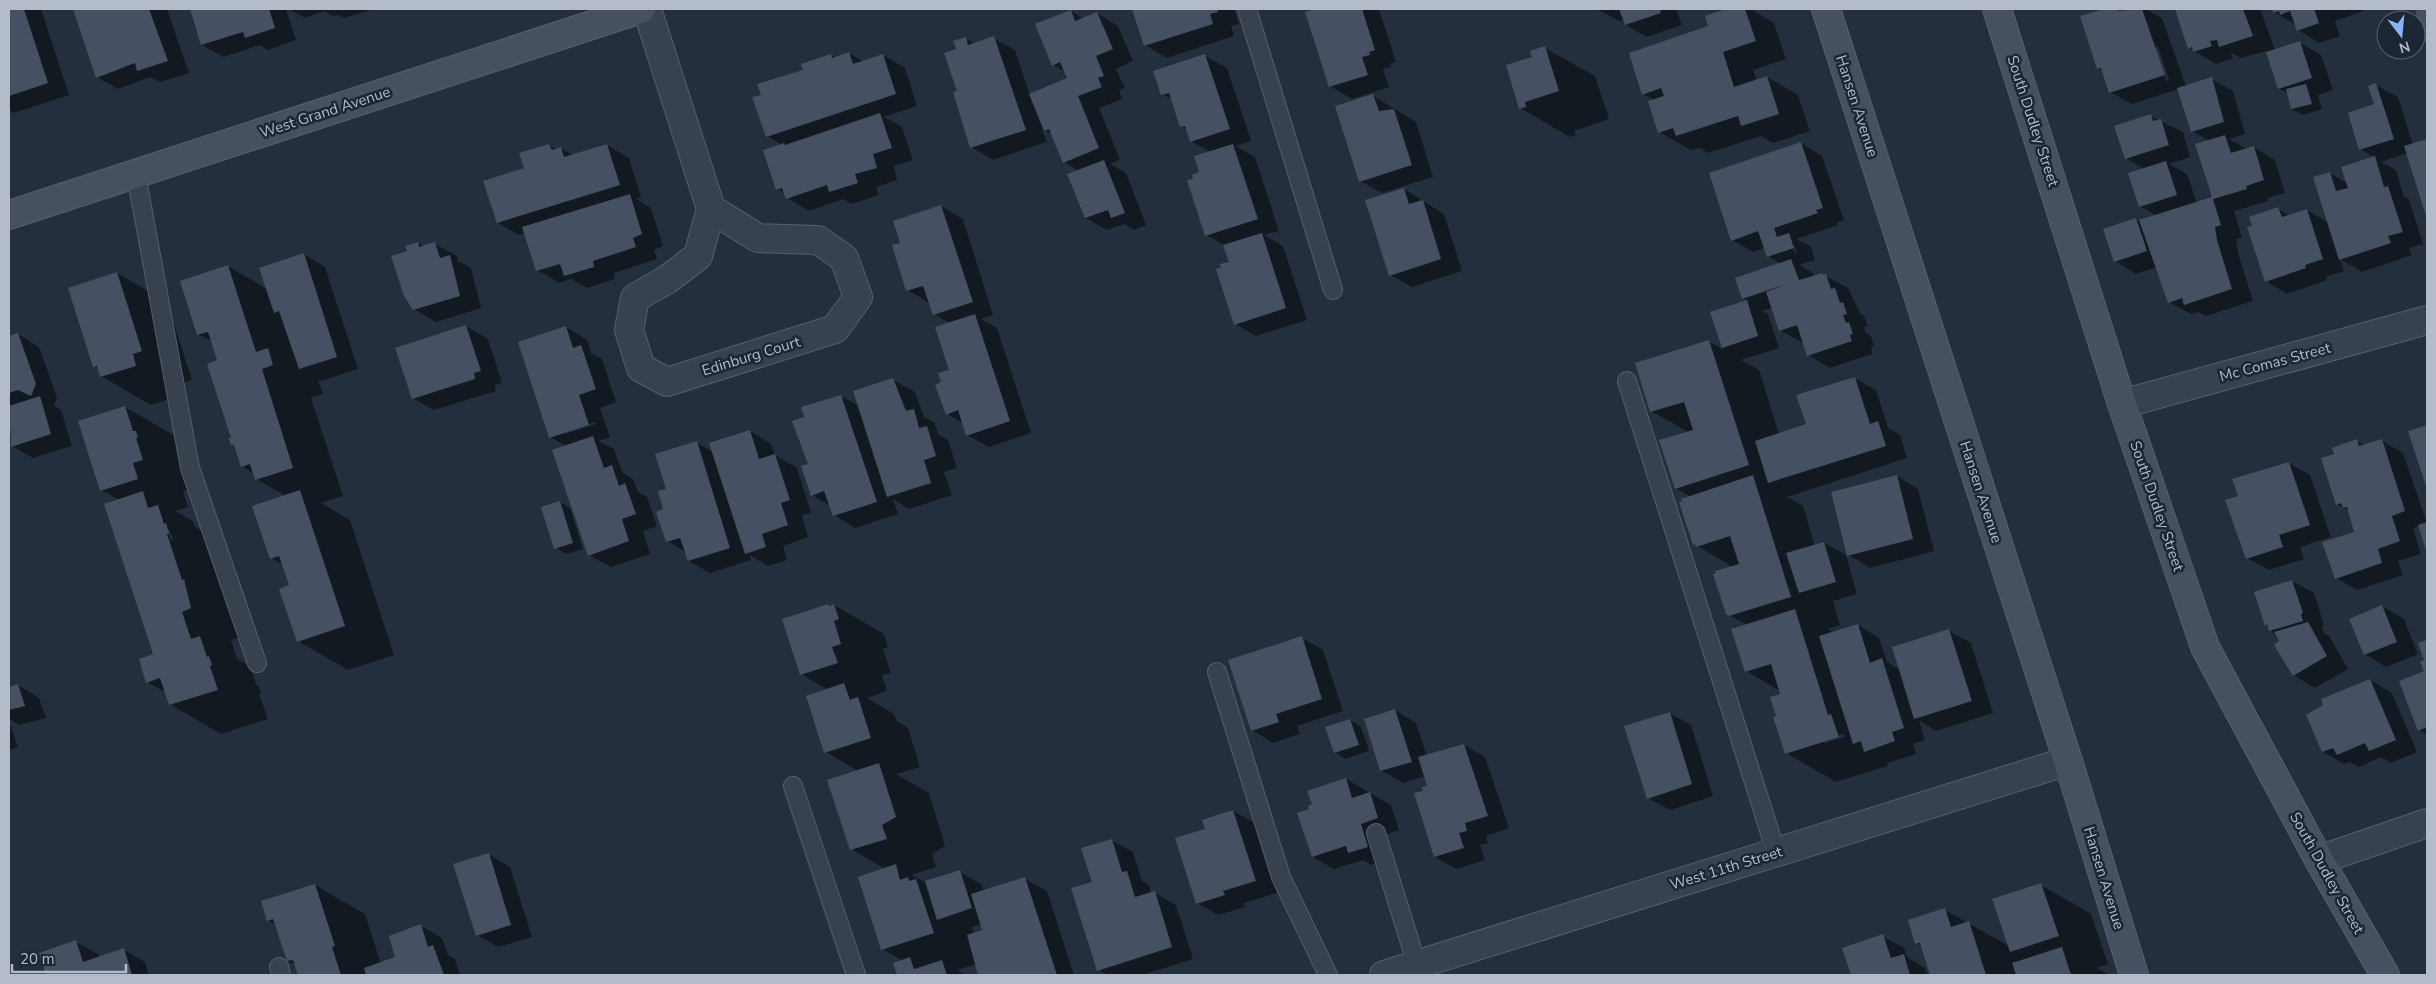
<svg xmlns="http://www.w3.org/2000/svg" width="2436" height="984" viewBox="0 0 2436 984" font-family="'Nunito Sans',sans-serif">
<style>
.shadow{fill:#0007;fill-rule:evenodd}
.building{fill:#455162}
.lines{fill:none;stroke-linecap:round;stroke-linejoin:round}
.lane-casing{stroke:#565f6c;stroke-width:20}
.street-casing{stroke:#565f6c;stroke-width:30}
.secondary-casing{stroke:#565f6c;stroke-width:30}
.lane{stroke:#38414e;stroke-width:18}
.street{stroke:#38414e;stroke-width:28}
.secondary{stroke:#465061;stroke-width:28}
.labels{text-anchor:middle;stroke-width:5;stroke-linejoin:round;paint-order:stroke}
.street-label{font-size:15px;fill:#b4bcc9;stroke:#1d2633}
</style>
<rect width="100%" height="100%" fill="#242f3e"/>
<path class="shadow" d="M9 9H41L69 95 14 113 9 110Z
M74 9H167L189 73 160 82 150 77 118 89 97 77Z
M191 9H286L296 40 268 50 260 45 224 57 202 45Z
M289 9H373L344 18 338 15 333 16 324 11 305 18Z
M1133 9H1234L1239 24 1231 26 1234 36 1167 58 1145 45Z
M1319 9H1379L1396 62 1390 64 1391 67 1383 69 1389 87 1352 99 1330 86 1306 13Z
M1597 9H1676L1682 25 1647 37 1626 25 1624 20 1619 21Z
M1730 9H1750L1774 23 1786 59 1753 70 1757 81 1767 77 1798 95 1810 131 1773 143 1761 136 1708 153 1700 148 1691 150 1659 132 1655 100 1643 94 1710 27 1706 16Z
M2108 9 2124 11 2146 9 2162 18 2186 86 2211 79 2233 91 2245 134 2229 139 2247 149 2254 147 2275 160 2285 193 2267 198 2268 201 2234 211 2242 238 2236 239 2238 253 2253 301 2206 316 2198 312 2191 314 2169 302 2157 267 2136 274 2115 261 2136 219 2140 221 2157 216 2140 206 2144 169 2126 158 2150 116 2183 132 2190 157 2169 164 2187 174 2197 203 2214 198 2209 141 2192 131 2179 89 2132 104 2110 92 2104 72 2098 69 2081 17ZM2155 47H2158L2169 80 2166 81Z
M2176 9H2260L2275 50 2299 42 2321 55 2333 90 2318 95 2322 109 2303 115 2292 109 2288 94 2279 88 2267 51 2241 58 2230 52 2233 58 2216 64 2189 48Z
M2273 9H2362L2363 11 2335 21 2340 36 2319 43 2298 30 2296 25 2274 12Z
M1071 11 1084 19 1097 13 1118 26 1133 61 1116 69 1125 88 1119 90 1122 99 1099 108 1120 160 1110 164 1126 173 1146 225 1134 230 1124 224 1107 230 1086 218 1079 171 1064 162 1053 135 1042 129 1047 142 993 160 971 147 958 92 957 50 966 38 975 44 993 38 1015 50 1030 95 1069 79 1066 72 1053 65Z
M1545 48 1595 76 1609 119 1574 131 1576 135 1570 137 1520 108 1533 58Z
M849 53 864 62 883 55 905 68 917 106 884 117 902 127 913 160 894 166 897 180 876 187 879 195 852 204 843 199 809 211 787 198 785 193 777 189 782 145 767 136 763 96 831 55 836 58Z
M1205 56 1227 68 1251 141 1236 146 1255 157 1279 231 1264 235 1283 246 1307 320 1256 336 1235 324 1230 263 1225 246 1206 235 1195 180 1201 173 1210 152 1191 141 1188 130 1181 126 1173 100 1162 94Z
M2376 85 2398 97 2413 145 2427 140V217L2407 153 2381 162 2396 170 2404 197 2409 199 2423 244 2409 248 2412 255 2362 272 2340 259 2344 271 2326 277 2327 280 2287 294 2266 281 2253 227 2278 209 2291 216 2307 210 2329 223 2330 173 2348 184 2375 158 2360 149 2375 105Z
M1372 95 1416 122 1433 177 1382 193 1360 181Z
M1801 143 1822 156 1844 220 1837 223 1838 225 1797 239 1811 247 1815 260 1799 265 1813 273 1814 277 1822 274 1848 288 1860 313 1864 316 1868 326 1864 327 1866 333 1871 336 1874 346 1871 347 1872 354 1830 368 1808 355 1803 342H1801L1780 330 1772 308 1762 311 1768 314 1779 348 1741 360 1759 370 1779 434 1807 425 1854 378 1876 390 1888 428 1900 435 1907 458 1787 497 1803 506 1815 546 1824 543 1846 555 1857 594 1833 601 1840 625 1828 629 1834 633 1858 625 1879 638 1887 662 1900 670 1949 631 1971 643 1993 713 1936 731 1919 720 1925 740 1913 744 1916 754 1887 763 1888 766 1836 782 1786 753 1777 717 1780 691 1746 671 1747 625 1727 614 1733 567 1694 544 1691 497 1676 488 1688 432 1651 411 1709 342 1724 350 1712 313 1749 301 1743 298 1781 264 1768 256 1765 248 1753 252 1732 240ZM1792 246H1795L1797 253 1795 254ZM1844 734 1845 737 1824 743V740Z
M549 145 556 149 561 148 574 156 607 145 629 158 641 197 636 199 651 208 663 246 654 250 657 259 614 273 615 279 587 288 571 279 559 283 537 270 525 233 519 235 498 223 526 169Z
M1404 189 1444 214 1462 271 1412 287 1390 275Z
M941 206 963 219 993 315 981 319 997 328 1031 433 989 447 967 435 964 424 947 414 942 383 951 370V324L934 314 929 303 908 290 901 243Z
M418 243 424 247 435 244 457 256 458 261 471 268 481 308 436 322 414 309 409 252Z
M304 254 325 267 358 369 322 381 318 379 323 394 311 398 343 496 321 503 350 520 394 655 348 670 298 641 290 586 283 565 271 558 286 496 256 479 254 474 242 466 236 446 232 445 219 361 213 342 198 334 228 266 267 289Z
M117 273 167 302 192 380 182 383 185 394 151 405 101 376 99 369 94 366Z
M466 326 488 339 502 383 495 385 496 391 434 410 413 398Z
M566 327 587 340 591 353 602 359 616 402 600 408 610 437 599 441 614 449 622 472 633 479 638 492 647 497 657 526 643 531 650 554 611 567 589 555 566 446 550 437ZM595 422 596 424 565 434V432Z
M18 334 39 347 57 397 54 406 61 410 72 446 33 458 12 446 9 437V337Z
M893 380 915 392 924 417 935 423 938 434 948 440 957 468 944 472 952 495 909 509 893 499 898 514 855 528 834 515 831 506 812 495 802 408 841 396 859 406Z
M125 407 175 436 193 489 183 491 188 507 175 511 193 521 195 527 208 535 241 637 231 640 237 659 250 666 256 684 259 686 261 694H259L268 719 221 734 171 705 167 693 147 682 155 655 119 500 101 490ZM166 528H168L173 539 171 540Z
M2427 426V486L2410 432Z
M750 431 771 444 775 455 797 468 811 513 802 515 808 537 783 546 787 560 768 566 750 555 751 560 710 573 689 561 686 552 667 541 665 510 668 490 697 443 713 452Z
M2381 440 2403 453 2427 523V550L2419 526 2413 528 2421 554 2398 561 2403 575 2357 590 2336 578 2356 532 2350 512 2337 504 2335 455 2357 441 2365 446Z
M2289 463 2310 475 2331 537 2300 547 2304 559 2269 570 2247 558 2226 501 2239 497Z
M1897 476 1918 489 1934 551 1870 568 1849 555Z
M560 502 570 508 583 549 566 554 556 548Z
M2292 581 2314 593 2324 625 2322 626 2324 633 2329 636 2348 669 2315 688 2293 675 2281 642 2266 625Z
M828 605H834L884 634 888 647 883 649 891 673 882 675 887 691 867 698 894 714 897 721 908 728 920 767 896 774 929 793 945 846 932 854 936 867 911 875 925 882 960 872 981 884 984 891 1025 879 1047 891 1074 975H980L977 964 957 970 966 975H898L895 964 903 961 882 949 885 869 851 849 858 771 826 752 828 690 801 674ZM982 924 984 930 974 934 972 927Z
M2382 606 2404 619 2418 654 2386 667 2365 654Z
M1302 638 1323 650 1343 711 1297 726 1300 734 1273 743 1252 730Z
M2427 641V735L2419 730 2425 661 2419 644Z
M2370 680 2392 693 2417 752 2391 763 2381 757 2359 767 2350 762 2344 764 2323 752Z
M18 685 39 698 46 718 19 725 9 719V688Z
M1395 710 1416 723 1427 756 1464 745 1485 757 1509 828 1486 836 1488 843 1480 845 1485 860 1456 869 1435 857 1424 792 1428 787 1425 776 1403 783 1382 771 1365 720Z
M1669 713 1691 725 1713 796 1670 810 1648 798Z
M1350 720 1361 727 1369 751 1345 759 1335 752Z
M9 721 18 747 9 750Z
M1346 779 1391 805 1399 830 1382 836 1389 859 1371 865 1363 860 1334 869 1313 857 1311 810 1313 805Z
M1233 811 1255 823 1277 893 1244 903 1245 907 1218 915 1197 903 1207 830Z
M1111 840 1133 852 1142 881 1149 885 1151 894 1155 893 1176 905 1193 959 1142 975H1107L1098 970 1094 882Z
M488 854 510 867 532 937 498 947 477 935Z
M315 885 365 914 381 964 397 958 421 926 442 938 448 955 455 959 460 975H299L296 965 288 961 277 926 268 920Z
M2041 885 2091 914 2108 964 2097 968 2109 975H1932L1923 947 1916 943 1945 910 2009 946Z
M1882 936 1904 948 1907 957 1925 968 1927 975H1852L1843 949Z
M76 942 98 954 99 958 124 950 145 962 149 975H46Z"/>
<path class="building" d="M9 9H24L48 83 9 96Z
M73 9H149L168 61 137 71 135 63 96 78Z
M190 9H269L275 28 245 38 243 32 201 45Z
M1132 9H1217L1218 12 1210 14 1213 24 1144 46Z
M1315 9H1362L1375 50 1369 52 1370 55 1362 57 1368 75 1329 87 1305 12Z
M1619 9H1660L1661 13 1625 25Z
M1726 9H1745L1756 41 1723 52 1734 87 1767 76 1779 114 1741 126 1738 116 1676 136 1673 128 1658 133 1648 101 1664 96 1661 88 1642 95 1629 53 1708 26 1705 16Z
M2104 9H2118L2119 11 2142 9 2165 75 2109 93 2101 68 2097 69 2080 16Z
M2175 9H2243L2253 36 2219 47 2217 40 2210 41 2212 46 2193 52 2192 47 2188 49Z
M2272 9H2314L2319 23 2297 31 2290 11 2280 15 2279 11 2273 13Z
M2422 9H2427V47L2415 11Z
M1071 10 1075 21 1097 12 1113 49 1096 56 1104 76 1098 78 1102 87 1078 96 1099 148 1063 163 1049 129 1044 131 1029 94 1067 78 1060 62 1052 66 1035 24Z
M994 36 1026 130 970 148 953 92 957 91 944 53 956 49 953 41 966 37 968 45Z
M2300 41 2312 78 2278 89 2266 52Z
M1545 46 1559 91 1525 102 1526 107 1519 109 1506 65 1532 57 1530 51Z
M849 52 853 64 883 54 896 94 766 137 752 97 761 95 757 84 803 70 801 64 831 54 832 58Z
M1205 54 1230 129 1190 142 1185 126 1180 127 1169 93 1161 95 1153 71Z
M2212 77 2224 122 2191 132 2177 88Z
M2376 83 2394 139 2359 150 2348 113 2374 104 2368 86Z
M2306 84 2312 104 2291 109 2286 89Z
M1373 94 1379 111 1394 109 1412 165 1359 182 1335 106Z
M880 113 892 148 873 154 877 168 855 174 858 183 829 192 827 185 786 199 782 188 776 190 763 150 784 143 785 145Z
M2151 114 2153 121 2161 119 2169 145 2125 159 2114 126Z
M2225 135 2231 153 2254 146 2264 180 2246 186 2247 189 2213 199 2221 225 2215 227 2217 240 2232 289 2184 305 2182 298 2168 303 2139 220 2212 197 2195 144Z
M2427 139V219L2404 146Z
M1801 142 1823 208 1816 210 1818 213 1774 228 1777 237 1789 233 1794 248 1767 257 1758 231 1731 241 1709 173Z
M549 144 552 150 561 147 564 157 607 144 620 185 497 223 483 181 524 168 519 153Z
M1233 144 1258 219 1205 236 1187 180 1193 179 1192 175 1199 172 1194 156Z
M2375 156 2384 187 2388 186 2403 232 2388 236 2391 243 2339 260 2313 177 2330 172 2336 191 2348 188 2341 167Z
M1104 160 1125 213 1111 218 1108 210 1085 218 1067 174Z
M2166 161 2177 195 2139 207 2128 173Z
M1404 188 1409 204 1423 200 1441 259 1389 276 1365 200Z
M630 194 642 234 633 238 636 247 593 261 594 267 564 276 560 264 536 271 522 227Z
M941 205 973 302 933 315 923 286 906 291 892 245 900 243 893 221Z
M2278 207 2282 217 2307 209 2323 259 2305 265 2306 268 2265 282 2247 227 2252 226 2249 217Z
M2136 218 2147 251 2114 262 2103 229Z
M1262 233 1286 308 1234 325 1216 269 1221 268 1220 264 1229 262 1223 245Z
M418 242 419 247 435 242 440 258 450 255 460 296 413 310 404 296 391 256 407 251 405 246Z
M304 253 337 357 299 369 279 311 274 313 259 268Z
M1791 259 1799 280 1823 273V275L1826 274 1831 289 1835 288 1840 303 1843 302 1847 314 1843 315 1846 323 1849 322 1853 334 1850 335 1852 341 1807 356 1797 325 1779 331 1766 292 1784 285 1742 299 1735 278Z
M228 265 256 352 268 348 273 365 262 369 293 468 255 480 250 464 241 467 234 445H231L228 438H231L207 364 217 360 208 332 197 335 180 281Z
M117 272 142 351 133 354 136 366 100 377 97 366 93 367 68 288Z
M1747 300 1758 336 1722 348 1710 312Z
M975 314 1010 421 966 436 958 410 946 415 935 385 941 382 938 373 949 370 935 327Z
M466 325 481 371 474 373 475 379 412 399 395 348Z
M566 326 573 348 581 345 596 389 579 395 589 425 549 438 518 342Z
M18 333 36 384 31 396 18 390 9 393V336Z
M1709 340 1749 465 1675 489 1659 440 1693 430 1684 402 1650 412 1635 363Z
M1855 377 1870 424 1878 421 1886 446 1768 483 1755 441 1806 424 1796 395Z
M893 378 906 411 914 409 919 428 927 426 936 456 924 460 931 483 887 497 853 391Z
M841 395 877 502 833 516 824 491 811 496 801 466 808 464 792 421 804 417 801 407Z
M40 396 51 434 11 447 9 406Z
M125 406 133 431H136L138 438H136L143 460 133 463 138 479 100 491 78 421Z
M2427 425V489L2408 431Z
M750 430 759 459 775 454 790 500 781 503 788 525 762 534 766 547 745 554 709 443Z
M593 436 604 468 612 465 619 486 625 483 636 514 622 519 629 541 588 556 552 450Z
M2357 439 2359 446 2382 439 2405 511 2392 516 2400 541 2378 549 2382 563 2335 579 2322 542 2354 532 2347 507 2343 508 2341 503 2336 505 2321 458 2334 454 2332 448Z
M697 441 730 548 688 561 680 538 666 542 656 512 663 509 658 491 666 489 655 454Z
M2289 462 2310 525 2279 535 2283 547 2246 559 2225 500 2238 496 2232 479Z
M1753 475 1791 597 1729 616 1726 614 1713 574 1716 573 1715 571 1739 564 1730 536 1696 547 1695 544 1693 545 1679 502 1682 501 1681 499Z
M1897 475 1913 539 1847 556 1831 492Z
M300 490 345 626 297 642 279 589 289 585 279 556 270 559 252 506Z
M143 491 148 508 158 505 164 524 166 523 169 533 167 534 182 580 184 579 191 608 182 612 191 639 200 636 207 657 209 656 212 665 210 666 218 690 169 705 160 678 146 683 139 659 153 654 104 504Z
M560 501 573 543 554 549 541 507Z
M2427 522V553L2418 525Z
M1824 542 1836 582 1799 593 1786 553Z
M2292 580 2303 613 2301 614 2303 621 2269 631 2267 624 2265 626 2254 592Z
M828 604 829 606 834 604 839 619 834 621 841 644 832 647 838 663 800 675 782 619Z
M2382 605 2397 642 2364 655 2349 619Z
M1795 609 1828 715 1831 714 1839 737 1785 754 1773 717 1776 716 1770 697 1780 694 1771 664 1745 672 1731 629Z
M2308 622 2327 656 2293 676 2274 645 2279 641 2274 632Z
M1858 624 1870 663 1882 658 1904 728 1892 732 1895 741 1864 752 1861 741 1853 744 1819 636Z
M1949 629 1972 701 1914 719 1892 647Z
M1302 636 1322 699 1276 714 1279 722 1251 731 1228 660Z
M2427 640V727L2418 731 2399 681 2424 671 2420 662 2424 660 2418 643Z
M2370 679 2396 740 2369 751 2365 743 2337 755 2333 748 2322 752 2306 715 2323 705 2321 699Z
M844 683 850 700 858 697 871 738 824 753 806 696Z
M18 684 25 706 9 710V687Z
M1395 709 1412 762 1380 771 1364 719Z
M1670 712 1692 784 1647 799 1624 726Z
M1350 719 1359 745 1334 753 1325 727Z
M1464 744 1488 816 1465 823 1467 831 1459 833 1464 848 1434 857 1414 793 1423 791 1422 787 1427 786 1418 757Z
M879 763 896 817 882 825 887 839 850 850 827 780Z
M1346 778 1352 798 1370 792 1378 818 1361 824 1368 847 1348 853 1346 846 1312 857 1297 813 1309 809 1308 806 1312 804 1307 791Z
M1233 810 1256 881 1223 891 1225 895 1196 904 1175 838 1205 829 1202 820Z
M1112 839 1122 872 1127 871 1135 897 1155 891 1172 947 1097 971 1071 888 1092 882 1081 848Z
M489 853 511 925 476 936 453 864Z
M896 864 900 880 908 877 909 881 916 879 934 933 881 950 858 877Z
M960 870 972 908 937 920 925 881Z
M1025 877 1057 975H978L967 935 982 930 971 894Z
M2041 883 2059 936 2010 952 1992 899Z
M315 884 335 946 332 947 341 975H298L293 960 287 961 273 919 267 921 261 901Z
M1945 908 1951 927 1969 921 1986 975H1930L1920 943 1915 944 1908 920Z
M421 924 428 947 433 945 444 975H366L364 968 395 957 389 936Z
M1883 934 1891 958 1904 954 1910 975H1851L1842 948Z
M76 940 83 962 124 948 132 975H46L39 953Z
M2062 947 2071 975H2016L2012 963Z
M910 957 914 969 942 960 947 975H897L893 963Z"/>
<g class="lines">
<defs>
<path id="lane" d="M1247 9 1333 290
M136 174 190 468 257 663
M1627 381 1776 852
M1217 672 1281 877 1328 975
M793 786 856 975
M1376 833 1417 965
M279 967 281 975"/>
<path id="street" d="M647 9 711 209 698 256 668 279 635 298 629 330 641 368 667 382 835 329 858 297 844 258 818 240 758 238 711 209
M2122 404 2427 320
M2319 860 2427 823
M1384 975 2068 761"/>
<path id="secondary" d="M1826 9 2068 761 2134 975
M1997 9 2122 404 2205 647 2319 860 2385 975
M9 215 641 9"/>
</defs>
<use href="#lane" class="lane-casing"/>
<use href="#street" class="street-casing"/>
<use href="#secondary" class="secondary-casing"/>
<use href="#lane" class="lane"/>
<use href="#street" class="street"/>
<use href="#secondary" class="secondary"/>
</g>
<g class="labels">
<g class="street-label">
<text transform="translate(1857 106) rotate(72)" y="5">Hansen Avenue</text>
<text transform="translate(325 112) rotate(-18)" y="5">West Grand Avenue</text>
<text transform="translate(2033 121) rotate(72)" y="5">South Dudley Street</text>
<text transform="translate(751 356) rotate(-17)" y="5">Edinburg Court</text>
<text transform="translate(2275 362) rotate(-15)" y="5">Mc Comas Street</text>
<text transform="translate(1981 492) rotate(72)" y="5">Hansen Avenue</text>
<text transform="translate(2157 506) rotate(71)" y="5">South Dudley Street</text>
<text transform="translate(1726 868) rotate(-17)" y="5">West 11th Street</text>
<text transform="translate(2327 873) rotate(61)" y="5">South Dudley Street</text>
<text transform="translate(2104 878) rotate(73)" y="5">Hansen Avenue</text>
</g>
</g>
<rect width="2436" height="984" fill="none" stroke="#b4bcc9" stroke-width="20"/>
<g transform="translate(2401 35) rotate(164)"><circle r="24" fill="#1d2633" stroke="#59626f"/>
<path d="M0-4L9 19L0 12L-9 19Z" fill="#8ab4f8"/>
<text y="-8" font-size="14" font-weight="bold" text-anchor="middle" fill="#b4bcc9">N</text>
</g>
<path d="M12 964v8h114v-8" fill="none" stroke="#b4bcc9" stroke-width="2.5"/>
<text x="20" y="964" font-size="15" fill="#b4bcc9" stroke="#1d2633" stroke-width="4" paint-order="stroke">20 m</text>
</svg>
